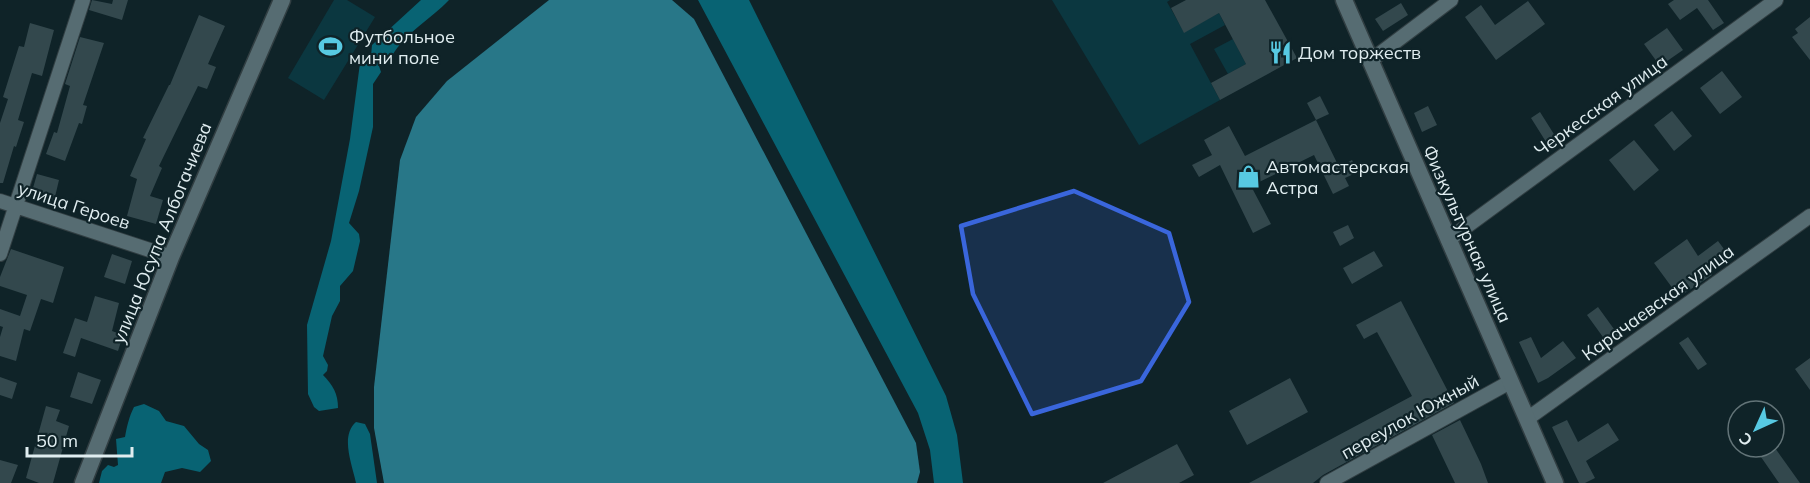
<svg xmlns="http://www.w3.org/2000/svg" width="1810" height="483" viewBox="0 0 1810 483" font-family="Mulish,sans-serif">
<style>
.green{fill:#0b3740}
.forest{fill:#086373}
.water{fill:#287788}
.building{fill:#33484d}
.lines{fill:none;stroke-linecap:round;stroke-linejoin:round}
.minor-casing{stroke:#313e42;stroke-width:16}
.tertiary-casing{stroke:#313e42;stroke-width:19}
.secondary-casing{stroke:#313e42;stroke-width:19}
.minor{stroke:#566c72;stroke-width:14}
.tertiary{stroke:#566c72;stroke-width:16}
.secondary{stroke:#566c72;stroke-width:16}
.marked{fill:#3a66dc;fill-opacity:0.2;stroke:#3a66dc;stroke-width:4.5;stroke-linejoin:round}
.labels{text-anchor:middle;stroke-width:4.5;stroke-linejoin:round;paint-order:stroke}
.poi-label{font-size:18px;fill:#e0edf0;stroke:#0f2328;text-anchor:start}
.street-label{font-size:18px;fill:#e0edf0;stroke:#0f2328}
</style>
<rect width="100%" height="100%" fill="#0f2328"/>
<path class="green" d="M334 0H347L375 17 324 100 288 78Z
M1052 0H1170L1167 2 1184 32 1219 13 1225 25 1190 44 1220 100 1139 145Z
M1233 39 1246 64 1228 74 1214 49Z"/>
<path class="forest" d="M421 0H449C431 19 405 33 392 56L377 60 381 72 373 84V127L359 191 349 223 359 234 360 241 353 271 340 286V301L332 316 323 356 328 365 327 371 323 375C333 385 338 394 338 408L319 411 314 407 308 394 307 325 331 241 350 139 360 63 371 56 372 45Z
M698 0H749L946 396 957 435 963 483H934L930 450 918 413Z
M144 404 159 411 166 421 184 426 199 444 208 450 211 461 200 472 182 468 165 472 161 483H99L102 471 108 465 114 467 118 465 116 439 125 437C127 426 129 417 134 407Z
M356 422 365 424 370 434 377 483H356C352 464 340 436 356 422Z"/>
<path class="water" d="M549 0H672L694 19 916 443 920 472 917 483H384L374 428V387L400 160 416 117 447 81Z"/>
<path class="building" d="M92 0 112 4 113 0H128L122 20 89 10Z
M1186 0H1265L1297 58 1220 100 1211 83 1246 64 1219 13 1184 33 1171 8Z
M1674 0H1708L1724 23 1713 30 1697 8 1680 20 1668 4Z
M1528 1 1545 24 1496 60 1465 17 1481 5 1495 25Z
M1401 3 1408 15 1383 31 1375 19Z
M199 15 225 26 208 64 216 67 207 89 198 86 159 166 162 168 150 196 163 200 156 224 127 216 137 179 130 176 146 139 143 138 169 85H170Z
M1810 17V60L1792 37 1798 33 1795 29Z
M30 23 54 30 42 76 32 73 18 120 24 122 16 147 14 146 3 183H0V123L8 99 3 97 19 46 24 47Z
M1667 28 1683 50 1660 66 1644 44Z
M80 37 104 43 83 105 87 106 82 124 79 123 65 161 46 154 54 132 57 133 70 86 65 84Z
M1722 71 1742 97 1720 114 1700 88Z
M1320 96 1329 114 1316 120 1307 103Z
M1428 106 1437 125 1422 132 1414 113Z
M1672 111 1692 136 1674 151 1654 125Z
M1540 112 1557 139 1548 145 1531 118Z
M1316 120 1339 167 1352 160 1358 172 1345 178 1349 186 1333 194 1314 155 1251 186 1271 224 1253 233 1220 165 1199 177 1192 165 1212 155 1204 140 1229 126 1245 156Z
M1634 140 1659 170 1634 191 1609 160Z
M37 174 59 180 54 201 31 195Z
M1348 225 1354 238 1340 246 1333 232Z
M1687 239 1698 256 1718 241 1730 257 1710 271 1712 275 1679 297 1654 263Z
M11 249 64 267 53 303 41 299 30 331 24 329 16 361 0 356V337L3 327 0 326V309L20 316 27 295 0 286V277Z
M1374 251 1383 266 1352 284 1343 268Z
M112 254 132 261 125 284 104 277Z
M95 296 119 303 112 331 123 335 118 351 81 338 75 357 63 353 75 318 87 322Z
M1401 301 1454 403 1323 475 1313 483H1249L1412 396 1377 332 1364 339 1356 325Z
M1598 307 1619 336 1608 344 1587 315Z
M1531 337 1541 358 1563 341 1576 358 1548 378 1538 383 1519 342Z
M1688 337 1707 364 1698 370 1679 343Z
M1810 358V390L1795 369Z
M78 372 101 380 92 404 70 397Z
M0 377 17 383 12 399 0 395Z
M1290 378 1308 412 1247 445 1229 411Z
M46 406 60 410 56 421 69 426 53 483H39L26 478Z
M1460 420 1481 464 1488 483H1455L1432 435Z
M1567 420 1578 442 1608 423 1619 440 1586 461 1595 478 1585 483H1579L1552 427Z
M1177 444 1194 475 1179 483H1103Z
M1775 448 1800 483H1779L1761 457Z
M0 460 18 465 11 483H0Z"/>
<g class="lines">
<defs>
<path id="minor" d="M1370 61 1451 0
M0 201 171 257
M1448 240 1776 0
M0 254 83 0
M1527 419 1810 216
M1327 483 1510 382"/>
<path id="tertiary" d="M83 483 171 257 282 0"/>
<path id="secondary" d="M1344 0 1555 483"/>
</defs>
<use href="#minor" class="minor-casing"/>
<use href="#tertiary" class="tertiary-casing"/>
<use href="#secondary" class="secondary-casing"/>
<use href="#minor" class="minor"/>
<use href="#tertiary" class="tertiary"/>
<use href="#secondary" class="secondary"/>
</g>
<path class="marked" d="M1074 191 1169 233 1189 302 1141 381 1032 414 973 294 961 226Z"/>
<defs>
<symbol id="stadium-bare" viewBox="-9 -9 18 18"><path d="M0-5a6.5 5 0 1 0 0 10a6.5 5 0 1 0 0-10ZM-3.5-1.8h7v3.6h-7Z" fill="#57c9e2" stroke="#0f2328" stroke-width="2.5" paint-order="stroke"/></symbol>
<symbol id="restaurant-bare" viewBox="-9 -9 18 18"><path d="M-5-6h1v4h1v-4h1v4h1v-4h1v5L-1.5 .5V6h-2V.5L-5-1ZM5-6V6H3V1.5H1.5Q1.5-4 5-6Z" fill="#57c9e2" stroke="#0f2328" stroke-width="2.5" paint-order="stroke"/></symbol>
<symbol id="shop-bare" viewBox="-9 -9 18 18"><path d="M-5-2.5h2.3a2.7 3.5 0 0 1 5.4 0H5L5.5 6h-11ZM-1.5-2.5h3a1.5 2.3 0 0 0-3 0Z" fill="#57c9e2" stroke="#0f2328" stroke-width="2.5" paint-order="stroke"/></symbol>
</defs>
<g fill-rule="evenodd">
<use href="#stadium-bare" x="314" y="30" width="33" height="33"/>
<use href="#restaurant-bare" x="1264" y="36" width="33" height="33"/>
<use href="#shop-bare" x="1232" y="160" width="33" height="33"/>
</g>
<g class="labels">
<g class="poi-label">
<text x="349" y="43">Футбольное<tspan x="349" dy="21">мини поле</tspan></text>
<text x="1298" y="59">Дом торжеств</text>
<text x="1266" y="173">Автомастерская<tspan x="1266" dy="21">Астра</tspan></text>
</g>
<g class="street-label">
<text transform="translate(1601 106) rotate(-36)" y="6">Черкесская улица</text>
<text transform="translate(74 206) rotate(18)" y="6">улица Героев</text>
<text transform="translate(162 233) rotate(-68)" y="6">улица Юсупа Албогачиева</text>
<text transform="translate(1467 234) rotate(66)" y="6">Физкультурная улица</text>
<text transform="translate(1658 303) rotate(-36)" y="6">Карачаевская улица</text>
<text transform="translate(1410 417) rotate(-29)" y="6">переулок Южный</text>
</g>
</g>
<g transform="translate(1756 429) rotate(225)"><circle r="28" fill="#0f2328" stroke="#637478" stroke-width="1.5"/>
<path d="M0-4.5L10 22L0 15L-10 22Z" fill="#57c9e2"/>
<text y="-9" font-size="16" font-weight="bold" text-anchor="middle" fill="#e0edf0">С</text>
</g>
<path d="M27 447v9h105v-9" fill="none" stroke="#e0edf0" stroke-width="3"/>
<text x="36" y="447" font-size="18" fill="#e0edf0" stroke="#0f2328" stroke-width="4.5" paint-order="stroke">50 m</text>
</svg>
